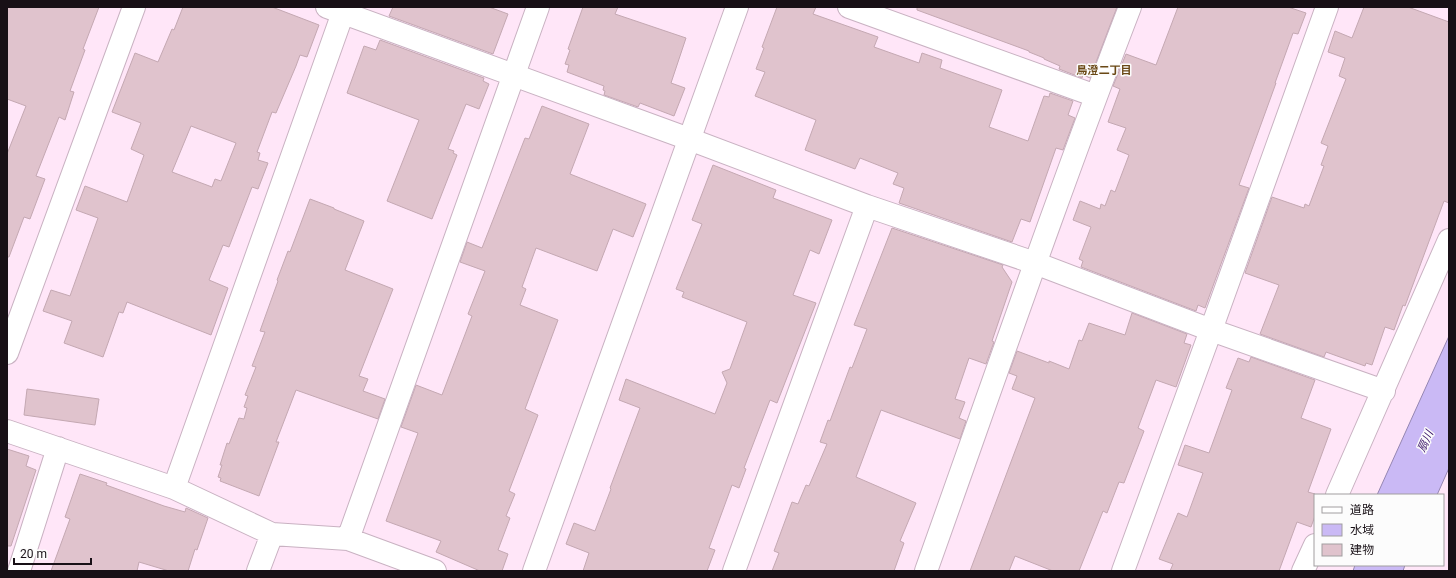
<svg xmlns="http://www.w3.org/2000/svg" width="1456" height="578" viewBox="0 0 1456 578" font-family="Roboto,'Noto Sans JP',sans-serif">
<style>
.water{fill:#cab9f5;stroke:#9586b2}
.building{fill:#e0c3cd;stroke:#c4a8b2;fill-rule:evenodd}
.lines{fill:none;stroke-linecap:round;stroke-linejoin:round}
.street-casing{stroke:#c9b2c2;stroke-width:24}
.secondary-casing{stroke:#c9b2c2;stroke-width:24}
.street{stroke:#fff;stroke-width:22}
.secondary{stroke:#fff;stroke-width:22}
.labels{text-anchor:middle;stroke-width:3;stroke-linejoin:round;paint-order:stroke}
.neighbourhood-label{font-size:11px;font-weight:bold;fill:#6a4815;stroke:#fcfcfc}
.water-label{font-size:11px;font-style:italic;fill:#361065;stroke:#fcfcfc}
</style>
<rect width="100%" height="100%" fill="#ffe6f8"/>
<path class="water" d="M1449 336V468L1437 495H1377Z
M1355 565H1405L1403 571H1353Z"/>
<path class="building" d="M7 7H99L83 49 85 50 70 91 74 92 65 120 59 117 36 176 45 179 30 219 24 217 9 257H7V154L26 106 7 99Z
M183 7H272L319 25 307 57 300 55 296 66 276 113 272 112 257 152 260 153 258 160 268 163 258 189 252 187 229 247 223 245 209 280 228 288 211 335 127 302 123 313 119 312 103 357 64 343 72 321 43 311 51 290 70 296 98 218 76 210 85 186 127 202 144 155 131 149 141 123 112 112 135 53 158 62 172 29 174 30ZM191 126 236 143 221 181 215 179 212 187 172 172Z
M393 7H489L508 14 493 54 389 16Z
M583 7H618L615 14 686 38 671 83 685 88 674 116 640 103 638 107 604 95 605 91 603 90 604 86 567 72 569 65 565 64 570 50 568 49Z
M777 7H816L813 14 878 37 874 47 919 63 922 53 942 60 940 68 1002 90 989 127 1028 141 1044 96 1049 97 1050 93 1073 101 1068 115 1075 118 1063 150 1056 148 1030 222 1021 219 1012 242 899 203 904 188 893 184 898 173 860 158 855 169 805 150 816 120 755 96 765 72 756 69 764 48 762 47Z
M917 7H1117L1090 78 1083 75 1082 78 1059 69 1060 66 1044 59V58L1029 52V51L917 10Z
M1178 7H1288L1306 13 1298 34 1293 33 1275 83H1276L1239 185 1249 188 1221 264 1205 308 1198 305 1196 311 1081 267 1083 261 1079 259 1091 227 1073 220 1080 201 1100 209 1101 204 1105 206 1111 190 1115 192 1129 155 1117 150 1126 128 1108 122 1120 89 1113 86 1126 54 1156 65Z
M1364 7H1408L1449 22V203L1444 201 1405 306 1403 305 1394 330 1385 327 1372 365 1366 363 1365 366 1326 352 1324 357 1260 334 1279 285 1245 273 1272 197 1304 208 1305 204 1309 206 1324 166 1321 165 1328 146 1321 143 1346 79 1339 76 1345 58 1328 52 1335 31 1352 38Z
M380 40 484 78 483 81 489 84 479 109 466 104 448 149 454 151 453 153 457 155 432 219 387 201 419 120 347 93 364 46 376 50Z
M542 106 589 124 570 174 646 204 633 237 613 229 597 271 536 248 522 287 526 289 520 305 558 320 525 409 538 415 509 491 515 494 506 516 510 518 498 550 508 554 502 571H480L436 552 441 541 386 521 418 433 401 427 416 385 442 395 472 316 468 314 485 271 460 262 467 242 482 248 525 138 529 139Z
M713 165 776 190 773 198 832 220 819 254 810 250 793 295 816 303 777 403 770 400 744 468 746 469 739 488 732 485 709 548 715 550 707 571H583L589 553 566 544 574 523 595 531 611 489 610 488 640 408 619 400 626 379 715 414 727 383 722 372 730 369 747 322 682 297 684 292 676 289 702 224 692 220Z
M310 199 334 208V209L364 221 345 270 393 289 359 376 368 379 363 391 385 399 378 419 296 390 276 442H279L259 496 220 481 221 478 218 477 222 465H220L227 443 229 444 239 418 244 419 247 408 244 407 248 396 245 395 256 367 252 366 265 332 260 331 278 281 277 280 288 251 290 252Z
M892 228 1003 265 1002 267 1012 282 992 341 994 342 986 364 969 358 955 399 965 402 959 418 966 421 960 439 881 410 856 477 916 503 900 541 904 543 894 571H772L779 553 774 551 792 502 798 504 806 485 809 486 827 444 820 442 828 420 830 421 850 367 852 368 867 329 854 325Z
M1132 313 1187 334 1184 343 1191 345 1176 387 1156 380 1138 428 1144 431 1124 483 1119 482 1107 513 1103 511 1079 571H1053L1015 556 1009 571H970L1035 398 1012 389 1017 376 1009 373 1017 351 1049 363V361L1069 369 1079 340 1082 341 1089 323 1125 335Z
M1251 357 1315 380 1301 418 1331 429 1308 492 1315 494V516L1311 527 1297 522 1279 571H1170L1173 564 1159 559 1178 513 1187 517 1203 473 1178 465 1185 445 1209 453 1232 390 1226 388 1238 358 1249 362Z
M27 389 99 399 95 425 24 415Z
M7 449 29 456 26 466 36 470 11 546H7Z
M80 474 107 483 106 485 164 506 185 512 186 508 208 518 197 550 195 549 188 571H169L139 562 137 571H51L70 519 65 517Z"/>
<g class="lines">
<defs>
<path id="street" d="M327 7 689 139 867 206 1035 263 1211 330 1384 391
M849 7 1096 96
M7 353 134 7
M7 431 174 488 272 534 348 539 435 571
M174 488 345 7
M1337 495 1449 240
M348 539 538 7
M19 571 58 448
M258 571 272 534
M734 571 867 206
M926 571C993 383 1058 194 1130 7
M1123 571 1211 330 1327 7
M1303 571 1315 545"/>
<path id="secondary" d="M534 571 737 7"/>
</defs>
<use href="#street" class="street-casing"/>
<use href="#secondary" class="secondary-casing"/>
<use href="#street" class="street"/>
<use href="#secondary" class="secondary"/>
</g>
<g class="labels">
<g class="neighbourhood-label">
<text x="1104" y="74">鳥澄二丁目</text>
</g>
<g class="water-label">
<text transform="translate(1425 441) rotate(-66)" y="4">扇川</text>
</g>
</g>
<rect width="1456" height="578" fill="none" stroke="#181016" stroke-width="16"/>
<rect x="1314" y="494" width="130" height="72" fill="#fcfcfc" stroke="#a19ea0"/>
<rect x="1322" y="507" width="20" height="6" fill="#ffffff" stroke="#a19ea0"/>
<text x="1350" y="514" font-size="12" fill="#181016">道路</text>
<rect x="1322" y="524" width="20" height="12" fill="#cab9f5" stroke="#a19ea0"/>
<text x="1350" y="534" font-size="12" fill="#181016">水域</text>
<rect x="1322" y="544" width="20" height="12" fill="#e0c3cd" stroke="#a19ea0"/>
<text x="1350" y="554" font-size="12" fill="#181016">建物</text>
<path d="M14 558v6h77v-6" fill="none" stroke="#181016" stroke-width="2"/>
<text x="20" y="558" font-size="12" fill="#181016" stroke="#fcfcfc" stroke-width="3" paint-order="stroke">20 m</text>
</svg>
